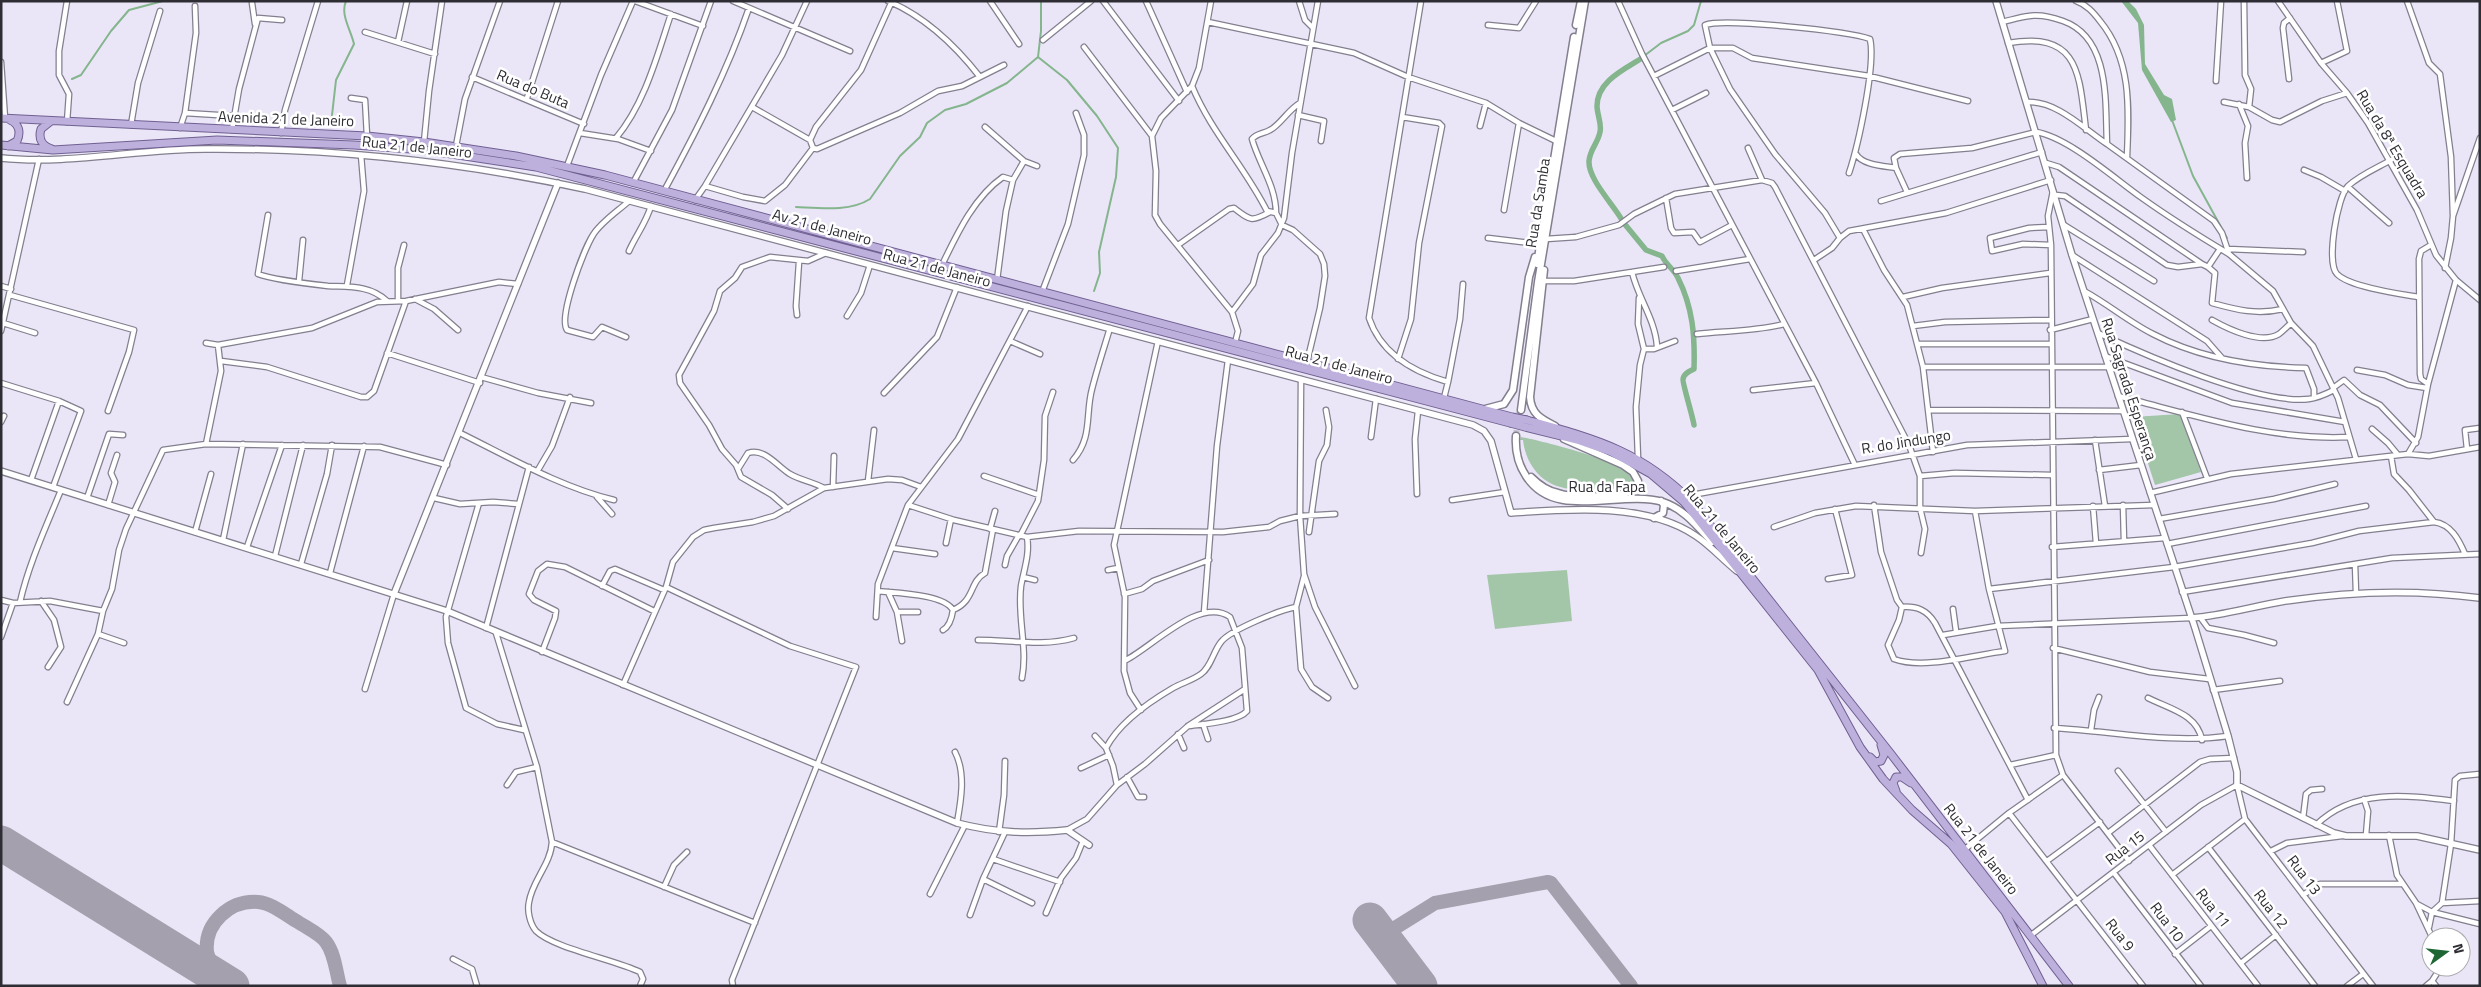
<svg xmlns="http://www.w3.org/2000/svg" width="2481" height="987" viewBox="0 0 2481 987" font-family="'Titillium Web',sans-serif">
<style>
.green{fill:#a3c6a9}
.water{fill:#84b58d}
.lines{fill:none;stroke-linecap:round;stroke-linejoin:round}
.stream{stroke:#84b58d;stroke-width:2}
.canal{stroke:#84b58d;stroke-width:5.5}
.taxiway{stroke:#a4a0ae;stroke-width:14}
.runway{stroke:#a4a0ae;stroke-width:35}
.secondary-tunnel{stroke:#c5c1d0;stroke-width:6;stroke-dasharray:6 3;stroke-linecap:butt}
.minor-casing{stroke:#837f8e;stroke-width:7}
.tertiary-casing{stroke:#837f8e;stroke-width:8}
.secondary-casing{stroke:#837f8e;stroke-width:9}
.primary-casing{stroke:#706092;stroke-width:9}
.minor{stroke:#fff;stroke-width:4.5}
.tertiary{stroke:#fff;stroke-width:5.5}
.secondary{stroke:#fff;stroke-width:6}
.primary{stroke:#beb0dc;stroke-width:7}
.primary-bridge-casing{stroke:#706092;stroke-width:9;stroke-linecap:butt}
.primary-bridge{stroke:#beb0dc;stroke-width:7}
.labels{text-anchor:middle;stroke-width:5;stroke-linejoin:round;paint-order:stroke}
.street-label{font-size:15px;fill:#2f2d34;stroke:#fff}
</style>
<rect width="100%" height="100%" fill="#eae6f7"/>
<path class="green" d="M2180 414 2201 472 2155 485 2133 417Z
M1521 437C1541 441 1630 462 1634 481L1629 487 1625 488 1576 491 1575 489C1545 489 1526 467 1523 440H1520Z
M1567 570 1572 621 1495 629 1487 575Z"/>
<path class="water" d="M2121 1H2128L2136 9 2144 25 2145 64 2164 95 2172 99 2176 120 2171 122 2142 70 2138 23Z"/>
<g class="lines">
<path class="stream" d="M1644 56 1661 43 1688 31 1694 25 1701 1
M1038 57 1067 80 1097 116 1118 148 1116 177 1099 252 1100 273 1094 291
M72 79 81 75 111 31 129 10 163 1
M2172 120 2193 176 2221 227
M331 124 336 80 354 44C351 30 340 15 346 1
M796 207C819 208 850 212 870 199L900 156 920 137 927 123 945 110 966 104 1007 83 1038 57 1041 31V1
M2223 231 2227 238"/>
<path class="canal" d="M1622 220C1613 204 1588 179 1589 161 1590 149 1598 143 1600 132 1602 124 1597 114 1597 106 1597 81 1625 69 1642 58
M1623 222 1646 250 1662 256C1666 265 1674 269 1678 278 1693 308 1695 336 1694 369 1690 371 1684 373 1683 379 1682 382 1693 417 1694 425"/>
<path class="taxiway" d="M1382 936 1435 903 1548 882 1551 883 1631 986
M224 981C217 972 209 963 207 952 204 923 230 900 258 902 272 903 286 915 298 922 307 928 320 934 326 942 335 954 336 972 340 986"/>
<path class="runway" d="M1 843 232 986
M1370 920 1420 986"/>
<path class="secondary-tunnel" d="M1516 436 1519 410"/>
<defs>
<path id="minor" d="M635 1 703 26
M733 1 850 51
M888 1C926 17 955 45 980 77
M990 1 1019 44
M1103 1 1179 101
M1146 1 1187 92
M1211 1 1199 68 1192 86 1161 118 1152 136 1156 171 1155 215 1160 224 1232 312 1238 331 1235 343
M1299 1 1305 20 1313 28
M1421 1 1369 318C1381 354 1413 372 1448 382L1444 398
M1618 1 1642 54 1816 383 1854 463
M2076 1C2087 5 2093 12 2100 21 2132 60 2129 109 2127 157
M2244 1 2245 75 2251 89 2249 107
M2278 1 2321 63 2347 93 2368 123 2417 210 2436 255 2456 280 2480 300
M2407 1 2429 63 2440 74 2451 157 2453 216
M252 3 255 24
M1208 22 1354 53 1408 77 1486 103 1519 123 1556 141
M2002 22C2011 20 2020 17 2029 16 2040 14 2052 17 2063 21 2111 38 2105 103 2107 144 2083 128 2057 101 2027 102
M1488 25 1519 28 1536 1
M365 32 435 54
M1043 40 1091 1
M398 42 407 1
M2008 43C2080 31 2079 74 2086 130
M1084 47 1152 136
M1 62 5 118
M2321 63 2347 51 2337 1
M1654 76 1710 48H1733L1752 58 1869 76 1968 101
M472 77 584 124
M2289 79 2283 28 2284 23 2290 18
M2216 81 2221 1
M1192 86C1211 132 1245 167 1267 211L1276 213 1282 225 1293 230 1320 254 1324 264 1325 276 1320 308 1307 362
M351 98 365 100 367 136
M527 98 558 1
M2224 102 2249 107 2272 120 2280 122 2322 101 2347 93
M2239 104 2248 126 2245 143 2247 178
M752 107 810 140
M1672 110 1706 93
M185 113 234 116
M1298 115 1324 121 1321 141
M67 122 69 94 59 75V51L67 1
M131 125 138 83 160 11
M1480 126 1486 103
M985 127 1024 161 1037 166
M180 128 185 113 196 33 195 6
M232 130 239 89 258 18 282 20
M281 133 285 110 318 1
M580 133 618 139 651 151
M616 138C645 103 657 56 671 14
M424 142 429 91 442 1
M2107 144 2214 221 2222 233 2229 254 2273 291 2291 323 2313 346 2338 398 2356 459
M456 146 465 99 500 1
M813 148 817 149 900 113 938 91 962 86 1004 65
M1748 148 1762 180
M1856 154C1862 165 1884 166 1896 168L1907 192
M2391 160C2377 168 2360 175 2348 186 2337 197 2326 263 2337 274 2349 287 2400 294 2418 297
M2046 163 2059 167 2202 264 2208 267 2220 249
M567 166 601 75 633 1
M1896 168 1894 158 1900 154 1972 148 2036 132C2068 137 2115 179 2142 198 2170 218 2199 236 2229 254
M2304 170 2321 177 2345 191
M633 183 672 110 711 1
M705 186 743 197 765 201 785 185 813 148 810 140 816 127 861 70 892 1
M2348 187 2389 223
M664 191C696 132 727 72 749 8
M2053 191 2048 216 2051 245 2056 755 2063 775 2129 861
M2056 195 2065 196 2167 265 2178 267 2202 264
M1666 198 1671 228 1674 233 1693 232 1700 242 1732 225
M695 200 705 186 782 55 807 1
M1881 201 2042 152
M1504 210 1519 123
M1276 213C1276 186 1259 164 1252 139 1257 133 1263 134 1270 130 1280 125 1288 110 1300 103
M268 215 258 274C274 280 310 284 328 286 349 287 370 285 387 301
M2064 225 2154 281
M2049 227 2029 228 1990 238 1992 251 2023 244 2051 245
M1863 229 1884 270 1907 305 1923 367 1933 452
M1488 238 1538 244
M1840 238 1849 231 1946 213 2051 180
M1546 239 1576 237 1619 225 1634 214 1675 194 1762 180 1772 183 1775 187 1909 445 1920 476 1955 473 2052 475
M1178 245 1229 209 1234 208C1251 221 1251 222 1270 212
M2228 249 2303 252
M629 251C636 235 646 223 651 206
M2072 255 2207 341 2222 358
M1814 260 1832 248 1840 238 1825 213 1775 154 1730 89 1710 48 1705 25C1724 18 1848 31 1870 39 1876 65 1858 146 1849 173
M942 265C957 234 974 197 1003 177L1013 180 1024 161
M2208 267 2215 273 2212 303C2237 310 2257 315 2283 309
M2445 268 2451 238 2453 216 2480 138
M1676 271 1750 259
M1632 272C1638 298 1655 319 1657 346
M997 280 1006 211 1013 180
M299 281 303 240
M1543 281H1574L1664 267
M347 285 364 191 361 155
M1 286 11 289
M2084 291C2108 304 2129 322 2153 334 2199 358 2255 367 2306 368L2314 389V398
M1042 292 1068 224 1084 155V135L1076 113
M10 295 134 330 129 352 108 411
M1903 297 1942 288 2050 273
M415 299 434 309 458 330
M398 301V268L404 245
M1232 312 1253 284 1261 255 1278 233 1284 218 1292 153 1318 1
M797 315 796 306 799 262
M847 316 861 293 870 265
M2212 320C2228 329 2261 345 2279 334 2283 331 2287 327 2291 323
M3 323 35 333
M1913 326 1945 322 2050 320
M2050 330 2093 319
M1 331 39 159
M2098 333C2145 355 2259 405 2309 399 2318 398 2326 394 2334 390
M1697 334C1725 331 1758 331 1784 324
M626 337 602 327 593 337 567 330C558 317 584 249 593 235 601 222 618 211 629 201
M1010 341 1040 354
M206 343 218 345 312 328 377 302 406 301 499 282 518 284
M1918 344H2050
M1644 349H1654L1675 341
M387 353 480 383
M2105 356 2232 403 2345 422
M1398 359 1411 319 1419 243 1442 126 1439 123 1402 117
M221 361 267 367 361 397H367L374 391 406 301
M1923 367H2109
M2357 370 2385 375 2408 385 2427 388
M481 377 538 393 591 403
M1301 379 1300 516 1304 574 1315 607 1355 686
M1448 382 1460 319 1463 284
M1 383 59 401 81 411 53 487
M2428 384 2421 379 2420 374 2419 259 2421 251 2431 245
M2333 388 2344 380 2360 395 2380 405 2416 443
M1753 390 1816 383
M884 393 937 337 957 287
M2118 396C2194 415 2271 441 2349 437
M1929 410 2123 411
M2182 412 2207 478
M1 422 4 416
M2372 429 2388 443 2398 455
M460 433C509 457 560 487 614 500
M1371 437 1376 399
M2095 440 2105 506
M206 444 221 371 218 345
M2467 449 2465 430 2480 428
M2408 454 2418 437 2428 384 2456 280
M2391 456 2394 474 2409 490 2434 522
M1638 458 1636 407 1640 365 1644 349 1638 324 1639 298
M1073 460C1093 437 1085 415 1092 389 1097 369 1104 348 1110 328
M738 469 748 453C764 447 778 467 790 474 800 480 813 482 824 488
M538 470 552 446 570 397
M2099 470 2141 465
M984 476 1039 495
M1920 476V508L1925 529 1921 553
M31 480 59 401
M868 481 874 430
M833 487 834 456
M2150 493 2231 474 2408 454 2429 456 2480 447
M1417 494 1415 439 1418 411
M1686 496 1967 445 2132 439
M597 497 612 514
M87 498 109 434 123 435
M434 498 460 504 493 502 518 504
M1452 500 1505 492
M479 503 446 617 448 643 466 708 497 724 524 730
M108 505 115 482 111 473 117 455
M908 505 954 520 1027 537 1079 531 1223 532 1269 527 1280 521 1300 516 1335 514
M1874 505 1881 552 1897 600 1902 607C1917 606 1927 610 1935 623L2028 800
M2123 505 2124 541
M2093 506 2096 543
M788 509 772 495 741 477 736 465 722 449 709 425 680 383 679 375 714 311 720 291 735 278 742 267 770 257 808 261 826 253
M2159 519 2274 499 2335 484
M1774 527 1815 513 1856 506 1975 511 2154 505
M990 529 995 511
M195 532 211 474
M1309 532 1319 461 1327 445 1329 427 1326 410
M1020 536 1038 501 1044 460 1045 416 1053 392
M223 540 243 444
M946 543 951 519
M2167 544 2366 506
M247 547 282 445
M2052 547 2165 538
M892 548 935 554
M275 556 303 445
M301 564 327 474 332 445
M2355 564 2356 593
M1005 565 1007 556 1019 535
M1108 570 1118 568
M330 573 364 446
M1304 576 1296 607 1301 669 1312 687 1328 698
M1023 577 1035 580
M1828 579 1852 575 1835 509
M602 586 610 571 615 569 664 590
M666 587 790 646 856 667 732 980 733 986
M1989 589 2174 567 2312 543 2359 531 2434 522C2451 524 2459 540 2465 554
M878 591C896 593 944 594 953 610 952 617 950 626 943 630
M888 592 897 612 902 641
M2182 592 2392 558 2480 554
M1124 594 1142 589 1153 581 1209 560
M1 600 13 603 50 601 103 611
M41 601 54 620 61 647 48 667
M20 602C29 563 46 527 61 490
M1902 607 1899 620 1888 645 1894 659C1923 670 1974 655 2005 651L1989 589 1975 511
M1953 609 1956 631
M953 610C975 601 969 582 985 573L993 529
M897 612H918
M1204 613 1217 446 1228 360
M876 617 878 584 908 505 958 439 1028 306
M2200 617 2208 628 2244 635 2274 643
M486 628 529 467
M496 633 537 767 552 842C551 864 532 881 529 902 527 911 530 924 536 931 553 948 616 960 640 972L643 979 640 986
M98 634 124 643
M1943 635 1997 626 2191 618
M1 637 13 603
M978 640C1011 640 1042 647 1074 638
M2053 648 2150 672 2209 679
M542 652 555 618 556 611 534 600 529 594 538 571 547 564 565 567 654 611
M1126 660C1152 647 1200 596 1230 617L1242 648 1247 711C1238 722 1202 724 1188 726
M1022 678C1028 648 1017 617 1021 586 1024 569 1030 554 1027 537
M623 685 666 587 673 562 693 537 704 530 714 528 753 522 774 516 824 488 888 479 902 480 921 487
M365 689 394 594
M2213 690 2280 681
M2148 698C2170 709 2197 714 2202 740
M67 702 98 634 103 611 112 589 119 550 126 529 163 450 206 444 380 447 447 465
M1141 710 1130 693 1124 671 1125 597 1114 545 1158 341
M1203 724 1208 739
M2054 728C2112 731 2170 744 2228 736
M2091 730 2094 710 2099 697
M1178 734 1184 748
M1095 736 1106 748
M955 752C966 773 961 801 957 823
M2010 765 2056 755
M1081 768 1109 755
M2118 771 2166 832
M1127 777 1138 797H1144
M507 785 516 772 537 767
M1117 785 1145 764 1188 726 1245 689
M2364 799 2368 811 2366 835
M2009 813 2143 986
M2303 818 2306 794 2311 790 2322 789
M2316 825C2353 788 2407 795 2454 801
M1067 830 1087 819 1117 785 1113 766 1106 748C1119 723 1149 702 1173 688 1182 683 1193 680 1201 674 1211 667 1213 652 1221 642 1230 630 1280 610 1296 607
M999 832 1004 795 1005 761
M2108 833 2200 762 2210 759 2234 758
M2389 835 2397 875 2416 903 2432 937
M552 842 755 923
M2149 845 2258 986
M2208 847 2315 986
M1964 850 2009 813 2063 775
M2271 851 2287 843 2342 836
M993 859 1060 882
M2047 861 2100 822
M2114 873 2201 986
M2172 875 2245 819
M983 879 1032 903
M664 887 674 865 687 852
M930 894 965 825
M2303 895 2320 884H2402
M2442 903 2480 901
M2417 904 2432 912 2480 924
M1046 913 1061 878 1076 858 1083 841
M970 915 983 879 1005 832
M2429 927 2432 912 2442 903 2451 844 2455 780 2460 776 2480 774
M2030 936 2201 805 2237 785 2245 819 2373 986
M2175 954 2211 926
M453 959 472 969 477 986
M2241 963 2276 935
M2432 981 2441 967
M2347 986 2363 974
M2426 986 2432 981 2436 986"/>
<path id="tertiary" d="M1996 1 2072 255 2195 628 2228 736 2237 772V785L2334 833 2346 836H2417L2480 850
M1 158C68 165 138 149 205 149 333 148 460 162 585 189L1473 425 1484 431 1491 441 1511 513C1567 509 1647 502 1696 536 1711 546 1723 560 1737 571
M1 471 447 611 957 823C995 833 1028 834 1067 830L1089 845
M394 594 558 183
M2191 618C2222 616 2254 606 2285 601 2351 591 2414 589 2480 598"/>
<path id="secondary" d="M1576 25 1581 1
M1537 264 1574 37
M1544 270 1530 397C1531 414 1541 419 1555 426
M1485 409 1504 404 1513 390 1529 277 1535 257
M1521 410 1538 282 1585 1
M1516 436C1515 451 1518 464 1526 476 1555 522 1620 489 1663 502 1684 509 1697 526 1712 542
M1531 477C1539 485 1548 491 1558 493 1573 498 1624 498 1636 489L1638 481 1633 472 1623 465 1564 439
M1654 518 1663 513 1664 505 1661 501"/>
<path id="primary" d="M1 118 367 136 424 142 516 156 605 175 1512 417
M51 121 41 129C38 139 42 146 52 149
M1 145 53 150 217 140 354 145 425 150 536 167 1510 423
M8 146 17 141C21 132 19 124 10 120
M1527 420C1595 439 1640 450 1692 502L1891 754 2069 986
M1525 427 1577 440 1611 452 1651 474 1684 502 1818 670 1860 747 1883 779 1912 810 1951 844 2005 912 2043 986
M1870 757 1875 762 1881 761 1884 755 1881 745
M1896 791 1893 783 1896 777H1902L1911 783"/>
</defs>
<use href="#minor" class="minor-casing"/>
<use href="#tertiary" class="tertiary-casing"/>
<use href="#secondary" class="secondary-casing"/>
<use href="#primary" class="primary-casing"/>
<use href="#minor" class="minor"/>
<use href="#tertiary" class="tertiary"/>
<use href="#secondary" class="secondary"/>
<use href="#primary" class="primary"/>
<defs>
<path id="primary-bridge" d="M1512 417 1527 420
M1510 423 1525 427"/>
</defs>
<use href="#primary-bridge" class="primary-bridge-casing"/>
<use href="#primary-bridge" class="primary-bridge"/>
</g>
<g class="labels">
<g class="street-label">
<text transform="translate(533 89) rotate(23)" y="5">Rua do Buta</text>
<text transform="translate(286 119) rotate(2)" y="5">Avenida 21 de Janeiro</text>
<text transform="translate(2392 144) rotate(59)" y="5">Rua da 8ª Esquadra</text>
<text transform="translate(417 147) rotate(6)" y="5">Rua 21 de Janeiro</text>
<text transform="translate(1538 203) rotate(-81)" y="5">Rua da Samba</text>
<text transform="translate(822 227) rotate(15)" y="5">Av 21 de Janeiro</text>
<text transform="translate(937 268) rotate(15)" y="5">Rua 21 de Janeiro</text>
<text transform="translate(1339 365) rotate(15)" y="5">Rua 21 de Janeiro</text>
<text transform="translate(2129 389) rotate(72)" y="5">Rua Sagrada Esperança</text>
<text transform="translate(1906 442) rotate(-9)" y="5">R. do Jindungo</text>
<text x="1607" y="492">Rua da Fapa</text>
<text transform="translate(1722 529) rotate(50)" y="5">Rua 21 de Janeiro</text>
<text transform="translate(2125 848) rotate(-38)" y="5">Rua 15</text>
<text transform="translate(1981 849) rotate(52)" y="5">Rua 21 de Janeiro</text>
<text transform="translate(2304 875) rotate(53)" y="5">Rua 13</text>
<text transform="translate(2213 908) rotate(52)" y="5">Rua 11</text>
<text transform="translate(2271 909) rotate(52)" y="5">Rua 12</text>
<text transform="translate(2167 922) rotate(53)" y="5">Rua 10</text>
<text transform="translate(2120 935) rotate(52)" y="5">Rua 9</text>
</g>
</g>
<rect width="2481" height="987" fill="none" stroke="#2f2d34" stroke-width="5"/>
<g transform="translate(2446 952) rotate(75)"><circle r="24" fill="#ffffff" stroke="#acabae"/>
<path d="M0-4L9 19L0 12L-9 19Z" fill="#1e6735"/>
<text y="-8" font-size="14" font-weight="bold" text-anchor="middle" fill="#2f2d34">N</text>
</g>
</svg>
